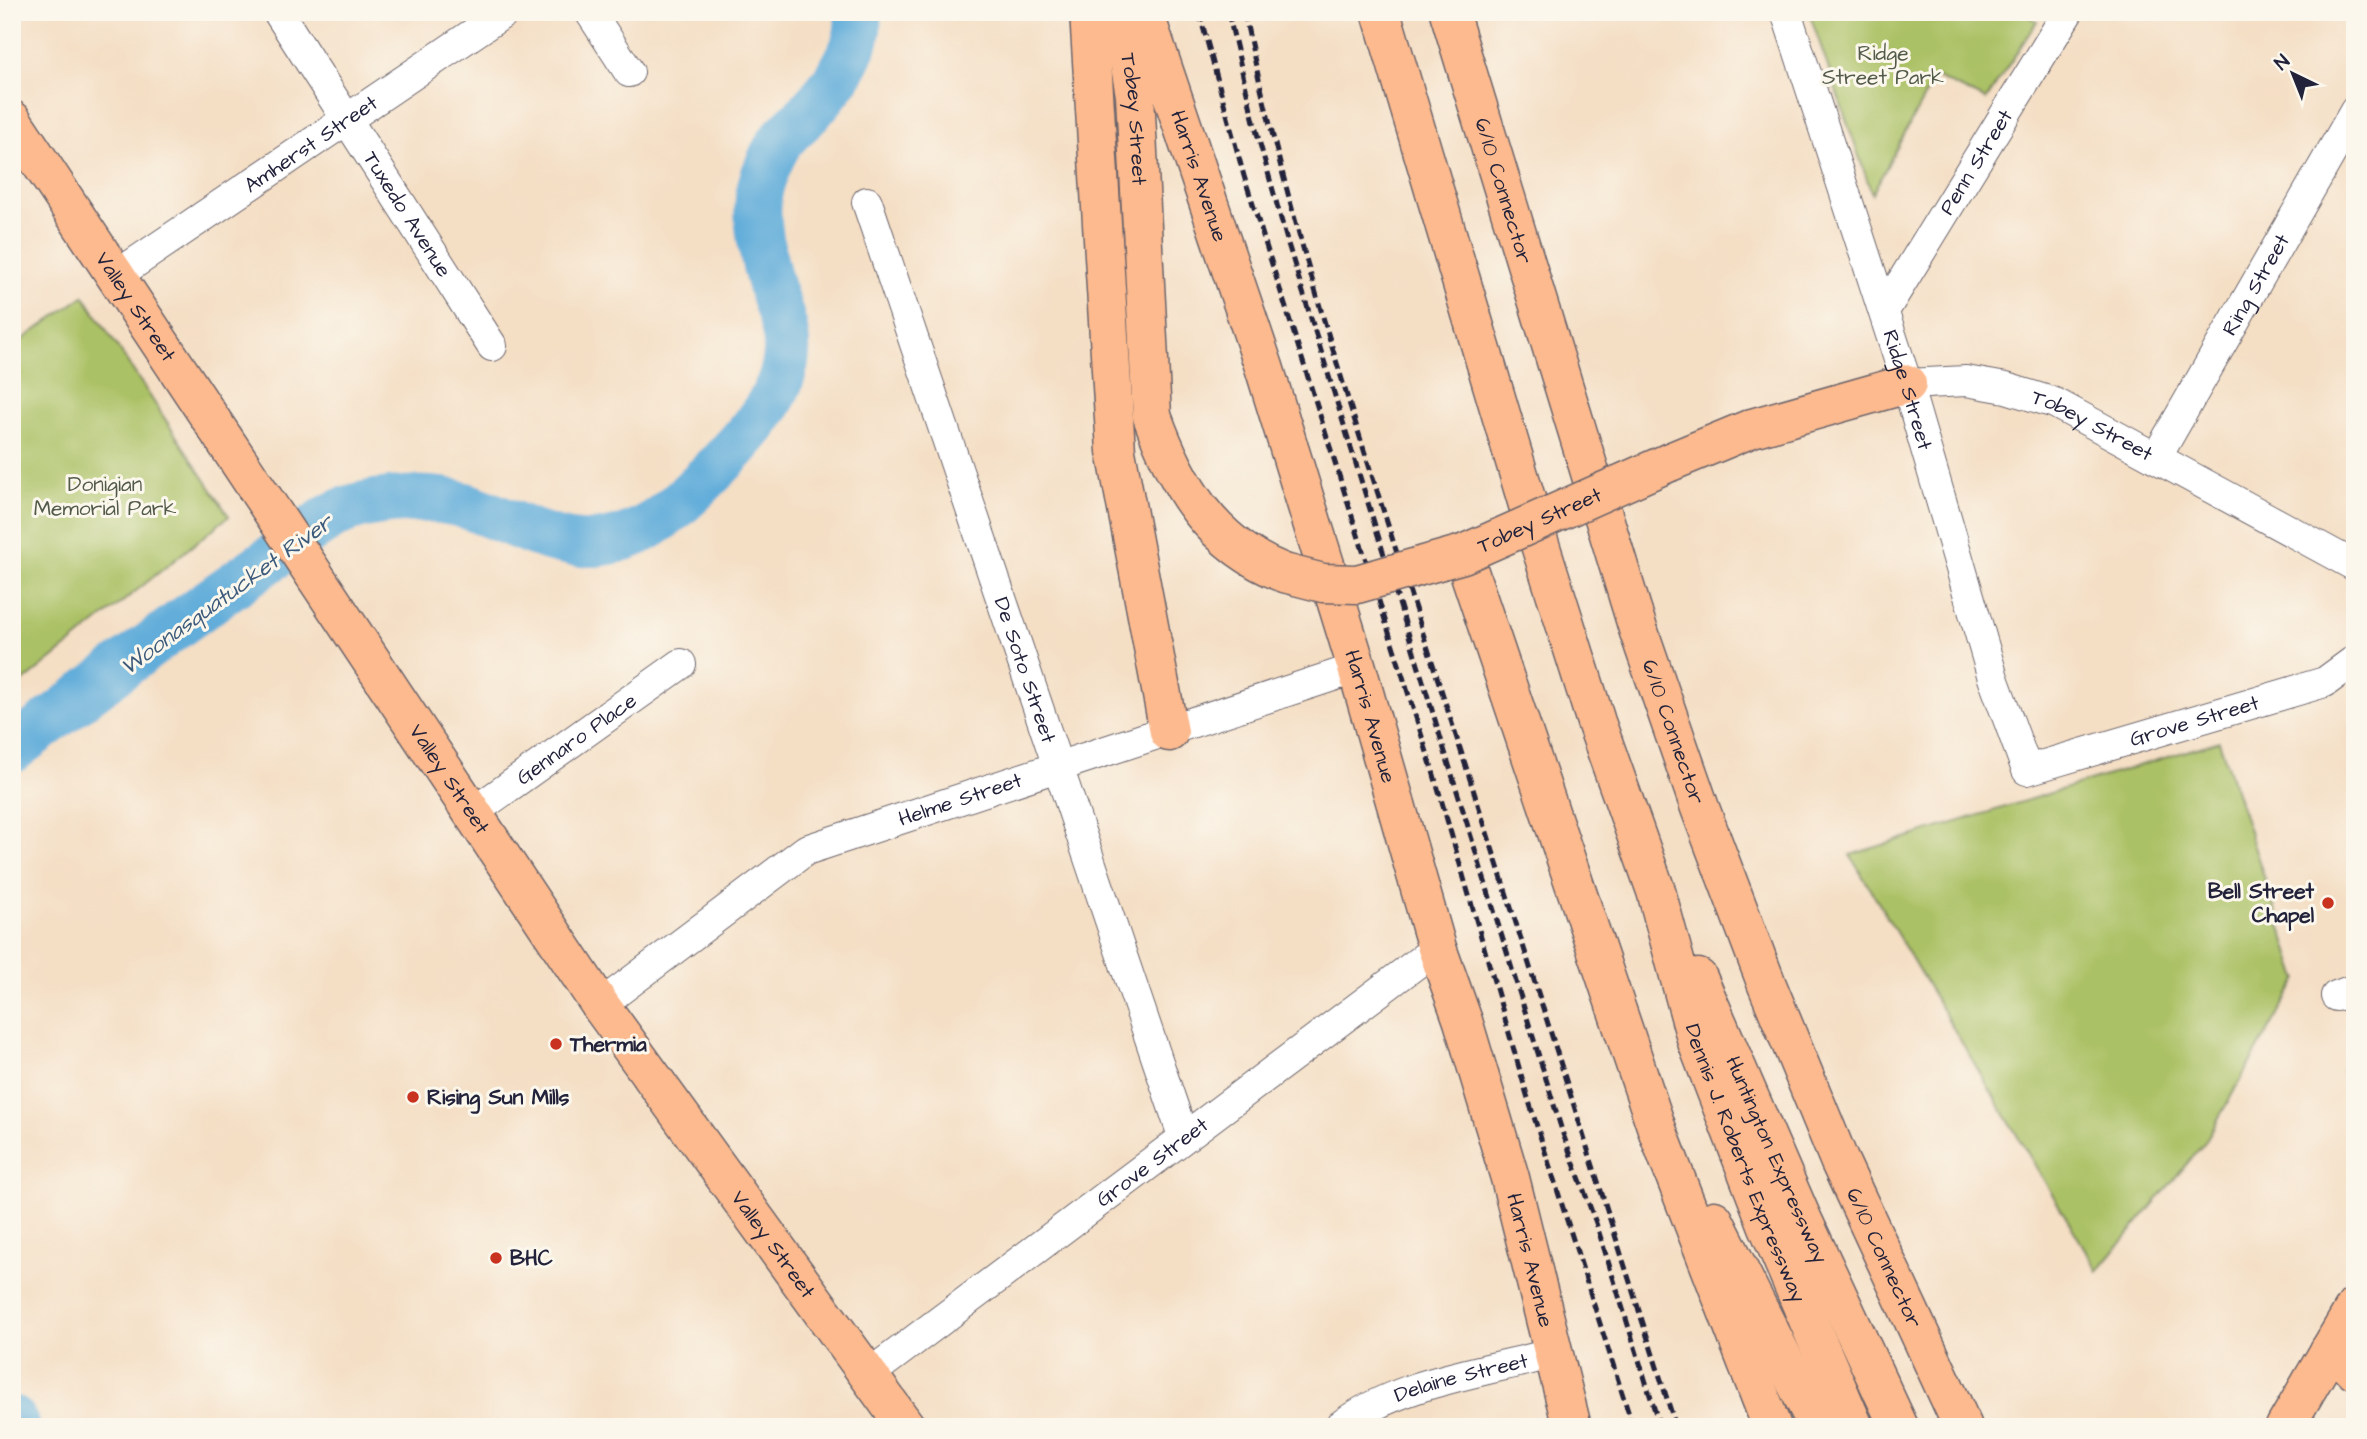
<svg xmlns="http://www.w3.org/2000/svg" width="2367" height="1439" viewBox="0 0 2367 1439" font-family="'Architects Daughter',sans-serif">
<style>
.green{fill:#abc165;stroke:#667250;stroke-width:2}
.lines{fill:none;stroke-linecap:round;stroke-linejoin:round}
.river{stroke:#62adda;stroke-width:47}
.minor-casing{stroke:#6c646b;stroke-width:32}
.major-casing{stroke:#6c646b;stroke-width:41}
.highway-casing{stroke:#6c646b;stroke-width:41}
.minor{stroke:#fff;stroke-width:30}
.major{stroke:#fcba8e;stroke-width:38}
.highway{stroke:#fcba8e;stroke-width:38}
.rail{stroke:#22223b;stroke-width:5;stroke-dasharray:10 5;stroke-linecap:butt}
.major-bridge-casing{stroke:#6c646b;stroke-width:41;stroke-linecap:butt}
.major-bridge{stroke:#fcba8e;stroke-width:38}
.poi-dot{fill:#c8321e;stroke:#fbf7ec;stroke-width:2.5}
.labels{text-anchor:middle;stroke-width:6;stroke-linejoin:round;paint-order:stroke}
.park-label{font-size:21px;fill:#525a4a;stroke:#fbf7ec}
.street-label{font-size:21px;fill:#22223b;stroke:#fbf7ec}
.poi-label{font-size:21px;font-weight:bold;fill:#22223b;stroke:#fbf7ec;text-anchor:start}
.water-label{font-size:23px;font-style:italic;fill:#3c5a7b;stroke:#fbf7ec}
</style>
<rect width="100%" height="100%" fill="#fbf7ec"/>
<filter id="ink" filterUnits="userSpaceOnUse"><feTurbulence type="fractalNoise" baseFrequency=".0143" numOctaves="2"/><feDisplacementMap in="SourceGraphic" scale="14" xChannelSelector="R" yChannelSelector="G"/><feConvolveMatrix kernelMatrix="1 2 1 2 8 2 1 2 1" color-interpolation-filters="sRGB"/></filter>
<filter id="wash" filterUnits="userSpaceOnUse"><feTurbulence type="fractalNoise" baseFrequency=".00686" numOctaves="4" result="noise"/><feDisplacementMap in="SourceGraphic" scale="28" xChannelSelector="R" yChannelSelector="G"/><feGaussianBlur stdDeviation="1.57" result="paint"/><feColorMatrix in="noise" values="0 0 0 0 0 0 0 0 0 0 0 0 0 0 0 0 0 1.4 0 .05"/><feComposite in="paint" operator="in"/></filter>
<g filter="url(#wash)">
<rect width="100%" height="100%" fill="#f4dec4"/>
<path class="green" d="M1809 12H2021L2037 21 1986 100 1935 77 1872 194Z
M84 296 229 516 12 691V347Z
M2219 741 2298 979 2205 1142 2098 1271 1850 855Z
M2355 1049V1080L2342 1072Z"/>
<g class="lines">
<path class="river" d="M12 750C99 684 185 617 275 556 295 542 326 516 348 509 382 498 432 495 467 506 530 528 576 564 644 529 670 516 700 484 720 464 748 435 781 399 786 358 790 330 776 306 769 280 763 257 755 218 759 194 761 180 771 157 778 145 785 134 797 125 806 116 830 90 864 49 857 12
M12 1419 17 1427"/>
</g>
</g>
<g filter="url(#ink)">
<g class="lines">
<defs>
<g id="minor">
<path id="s1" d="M278 12 492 346"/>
<path d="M590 12 629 72"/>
<path id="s2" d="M1786 12 1907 384 1993 678 2027 770 2325 682 2355 660"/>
<path id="s3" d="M867 202 1183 1136"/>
<path id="s4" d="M117 275 505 12"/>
<path id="s5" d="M1884 311 2068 12"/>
<path id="s6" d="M1907 384 1966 381 2006 388 2055 403 2355 566"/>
<path id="s7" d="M2156 458 2355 111"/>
<path id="s8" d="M472 813 681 664"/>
<path d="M2336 996 2355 989"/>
<path id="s9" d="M600 1005 806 850 1357 668"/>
<path id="s10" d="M868 1375 1437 948"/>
<path id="s11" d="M1339 1427C1395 1383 1483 1372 1551 1354"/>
</g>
<g id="major">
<path d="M1089 12 1116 451 1169 732"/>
<path id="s12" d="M1121 12 1135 95 1152 416C1177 486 1212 545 1284 573"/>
<path id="s13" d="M1144 12 1264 367 1357 668 1437 948 1463 1021 1510 1178 1572 1427"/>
<path id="s14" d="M12 120 600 1005 906 1427"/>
<path d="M1670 462 1752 428 1907 384"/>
<path d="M2329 1351 2355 1370"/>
<path d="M2285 1427 2355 1307"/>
</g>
<g id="highway">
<path id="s15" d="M1381 12 1536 532 1596 722 1656 891 1697 1042 1767 1224 1854 1427"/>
<path id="s16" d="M1449 12 1638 629 1700 808 1767 985 1839 1160 1963 1427"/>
<path d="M1463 554 1658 1132 1772 1427"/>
<path id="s17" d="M1698 978 1800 1214 1899 1427"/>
<path d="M1714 1220 1818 1427"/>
</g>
</defs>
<use href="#minor" class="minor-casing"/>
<use href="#major" class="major-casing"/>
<use href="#highway" class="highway-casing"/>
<use href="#minor" class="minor"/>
<use href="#major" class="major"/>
<use href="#highway" class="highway"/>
<path class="rail" d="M1199 12 1244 176 1432 768 1527 1095 1633 1427
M1228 12 1255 126 1288 244 1563 1134 1596 1223 1660 1427
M1244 12C1292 239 1368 462 1439 683 1519 931 1597 1179 1676 1427"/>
<defs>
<g id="major-bridge">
<path id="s18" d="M1284 573 1323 583 1357 584 1463 554 1670 462"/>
</g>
</defs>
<use href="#major-bridge" class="major-bridge-casing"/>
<use href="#major-bridge" class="major-bridge"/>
</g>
</g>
<g class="poi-dot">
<circle cx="2328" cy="903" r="7"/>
<circle cx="556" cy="1044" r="7"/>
<circle cx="413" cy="1097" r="7"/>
<circle cx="496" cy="1258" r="7"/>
</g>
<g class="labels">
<g class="park-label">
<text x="1883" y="60">Ridge<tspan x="1883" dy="24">Street Park</tspan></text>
<text x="105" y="491">Donigian<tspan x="105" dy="24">Memorial Park</tspan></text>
</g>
<g class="street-label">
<text dy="7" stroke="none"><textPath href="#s12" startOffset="108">Tobey Street</textPath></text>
<text dy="7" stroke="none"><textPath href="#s4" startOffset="234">Amherst Street</textPath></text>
<text dy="7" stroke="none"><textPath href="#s5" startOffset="175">Penn Street</textPath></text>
<text dy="7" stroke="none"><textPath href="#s13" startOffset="173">Harris Avenue</textPath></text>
<text dy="7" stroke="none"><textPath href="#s16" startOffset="187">6/10 Connector</textPath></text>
<text dy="7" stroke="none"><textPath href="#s1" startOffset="240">Tuxedo Avenue</textPath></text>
<text dy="7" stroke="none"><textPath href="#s7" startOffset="200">Ring Street</textPath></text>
<text dy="7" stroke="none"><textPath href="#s14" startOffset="224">Valley Street</textPath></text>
<text dy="7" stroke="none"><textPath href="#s2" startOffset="397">Ridge Street</textPath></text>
<text dy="7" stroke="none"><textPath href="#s6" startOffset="194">Tobey Street</textPath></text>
<text dy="7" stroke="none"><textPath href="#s18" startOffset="268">Tobey Street</textPath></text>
<text dy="7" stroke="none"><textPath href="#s3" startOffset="494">De Soto Street</textPath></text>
<text dy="7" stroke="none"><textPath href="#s13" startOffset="740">Harris Avenue</textPath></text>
<text dy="7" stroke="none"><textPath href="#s2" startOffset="970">Grove Street</textPath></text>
<text dy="7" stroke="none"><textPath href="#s16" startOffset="754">6/10 Connector</textPath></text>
<text dy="7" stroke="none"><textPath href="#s8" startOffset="128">Gennaro Place</textPath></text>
<text dy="7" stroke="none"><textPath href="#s14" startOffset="791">Valley Street</textPath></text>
<text dy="7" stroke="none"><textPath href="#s9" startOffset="420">Helme Street</textPath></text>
<text dy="7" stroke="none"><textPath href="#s17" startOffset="198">Huntington Expressway</textPath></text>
<text dy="7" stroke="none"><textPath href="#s10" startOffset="355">Grove Street</textPath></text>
<text dy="7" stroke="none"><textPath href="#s15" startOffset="1208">Dennis J. Roberts Expressway</textPath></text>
<text dy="7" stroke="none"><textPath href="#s14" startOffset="1358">Valley Street</textPath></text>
<text dy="7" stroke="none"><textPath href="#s16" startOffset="1321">6/10 Connector</textPath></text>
<text dy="7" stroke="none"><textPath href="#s13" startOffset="1307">Harris Avenue</textPath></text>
<text dy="7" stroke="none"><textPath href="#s11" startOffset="133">Delaine Street</textPath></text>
</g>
<g class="poi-label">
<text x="2314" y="898" text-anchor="end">Bell Street<tspan x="2314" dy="24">Chapel</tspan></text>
<text x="570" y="1051">Thermia</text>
<text x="427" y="1104">Rising Sun Mills</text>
<text x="510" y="1265">BHC</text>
</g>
<g class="water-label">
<text transform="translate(226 594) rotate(-36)" y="8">Woonasquatucket River</text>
</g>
</g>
<rect width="2367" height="1439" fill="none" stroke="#fbf7ec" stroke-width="42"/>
<g transform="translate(2293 74) rotate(317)" stroke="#fbf7ec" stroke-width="5" paint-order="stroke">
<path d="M0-5L12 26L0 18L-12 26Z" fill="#22223b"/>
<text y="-10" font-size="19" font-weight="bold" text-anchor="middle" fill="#22223b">N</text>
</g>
</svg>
